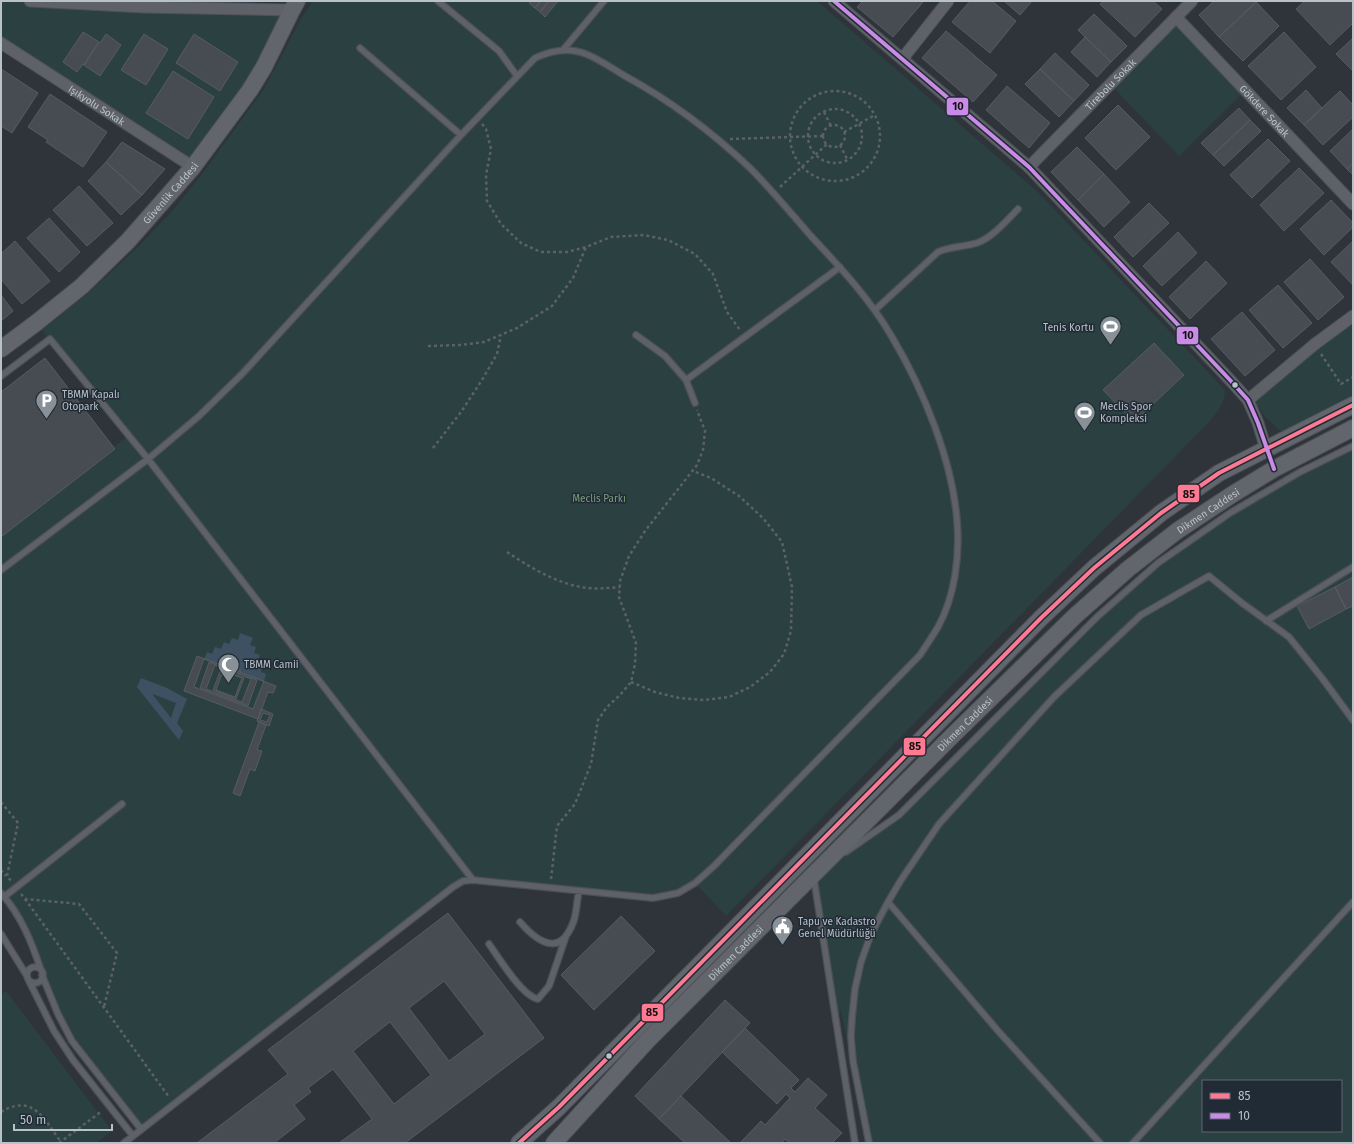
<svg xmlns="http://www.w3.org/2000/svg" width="1354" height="1144" viewBox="0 0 1354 1144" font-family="'Fira Sans',sans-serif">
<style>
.green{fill:#2b4041;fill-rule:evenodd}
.water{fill:#3e5163;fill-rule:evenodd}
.building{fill:#474c52;stroke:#565c61;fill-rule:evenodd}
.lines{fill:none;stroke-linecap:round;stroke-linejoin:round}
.service-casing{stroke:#4c5055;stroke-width:8}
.minor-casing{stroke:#4c5055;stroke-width:13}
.secondary-casing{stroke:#4c5055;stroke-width:18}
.path{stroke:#5c6166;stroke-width:2.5;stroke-dasharray:3 3;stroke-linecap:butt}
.service{stroke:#5e6268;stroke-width:5.5}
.minor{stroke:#5e6268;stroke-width:11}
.secondary{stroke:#62666c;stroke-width:16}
.bus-1-casing{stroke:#212b35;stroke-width:7}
.bus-2-casing{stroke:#212b35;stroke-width:7}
.bus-1{stroke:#fe7a93;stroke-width:4}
.bus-2{stroke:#ca8be6;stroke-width:4}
.bus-dot{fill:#b9c1ca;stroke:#212b35;stroke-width:1.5}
.labels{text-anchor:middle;stroke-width:3;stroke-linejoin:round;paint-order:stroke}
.street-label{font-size:10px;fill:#b9c1ca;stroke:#212b35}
.poi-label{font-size:10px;fill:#b9c1ca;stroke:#212b35;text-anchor:start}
.park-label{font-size:10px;fill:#799e7e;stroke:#212b35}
.line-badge{stroke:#212b35;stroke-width:1.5}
.pale-badge-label{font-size:11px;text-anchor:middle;font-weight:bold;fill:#111}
</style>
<rect width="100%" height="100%" fill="#2e343a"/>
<path class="green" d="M1 1H30L292 10 193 167 1 43Z
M313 1H817L1039 193 1225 390C1225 403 1218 411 1210 421L726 916 695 883 678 893 653 898 463 881 141 1129 81 1053 58 1014 30 940 1 893V537L115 449 114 447 128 436 42 330 87 294 136 249 174 209 202 174 264 89 302 17Z
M1176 17 1246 90 1179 156 1110 84Z
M1353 321V402L1285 435 1264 416 1254 399Z
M1353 446V1143H868L841 1011 836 1020 813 875 899 815 1097 617 1158 563 1230 513ZM1203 1081H1341V1131H1203Z
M6 991 112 1131 96 1143H1V994Z"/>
<path class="water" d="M240 633 253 638 250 645 256 647 254 653 260 655 257 662 263 665 261 672 266 674 264 681 240 672V670L237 668 238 667 233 665 228 668 204 659 207 652 212 654 215 647 221 649 224 642 229 644 232 638 238 640Z
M141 678 167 688 187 699 177 723 183 731 179 740 137 687ZM153 694 176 703 171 718 153 695Z"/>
<path class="building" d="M532 1H541L535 8 529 3Z
M541 1H549L540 12 535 8Z
M549 1H558L545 17 540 12Z
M863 1H924L893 37 857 7Z
M970 1H992L1016 21 990 53 952 22Z
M1004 1H1032L1020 15Z
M1104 1H1153L1162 9 1135 37 1100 4Z
M1214 1H1255L1256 2 1219 37 1199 15Z
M1305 1H1351L1353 3V23L1330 45 1296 9Z
M1256 2 1279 26 1243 61 1219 37Z
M1094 14 1127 46 1111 62 1078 30Z
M946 31 997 75 973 102 922 58Z
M83 32 99 42 84 65 83 64 77 72 63 62Z
M1284 32 1316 67 1281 100 1248 66Z
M106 34 121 45 100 76 84 65 99 42 100 43Z
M144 34 168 49 146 85 121 70Z
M194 34 238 62 220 91 176 63Z
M1085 37 1111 62 1097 77 1071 52Z
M1353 38V71L1336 54Z
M1055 53 1089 85 1074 101 1040 69Z
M1 69 38 93 12 133 1 126Z
M1040 69 1074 101 1059 117 1025 84Z
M173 71 214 97 188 139 146 113Z
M1007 86 1050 123 1029 148 986 110Z
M1306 90 1322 108 1304 125 1287 108Z
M1340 91 1353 105V117L1323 145 1304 125Z
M50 94 107 132 83 167 46 142 48 140 28 127Z
M1118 105 1150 137 1116 170 1085 138Z
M1239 108 1250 120 1213 155 1201 143Z
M1250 120 1261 131 1224 166 1213 155Z
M1353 129V163L1347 169 1330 151Z
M1268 139 1290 161 1252 198 1230 175Z
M122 142 165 169 142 195 106 162Z
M1077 147 1104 174 1078 200 1051 172Z
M106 162 142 195 121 215 88 181Z
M1353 163V175L1347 169Z
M1299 168 1324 193 1284 231 1260 205Z
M1104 174 1130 202 1104 227 1078 200Z
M79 186 113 223 87 246 53 210Z
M1331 200 1353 223V227L1324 255 1300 229Z
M1149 203 1169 223 1133 257 1114 237Z
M49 218 80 252 59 272 27 238Z
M1178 232 1197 253 1162 286 1143 266Z
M15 241 50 281 22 304 1 279V254Z
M1353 241V285L1331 262Z
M1310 259 1344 297 1318 320 1284 282Z
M1206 261 1227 283 1190 319 1169 297Z
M1278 285 1312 323 1283 348 1249 310Z
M1 295 13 311 1 321Z
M1242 312 1275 350 1245 376 1211 339Z
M1154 343 1184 375 1134 422 1103 390Z
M45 358 115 449 1 537V392Z
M1353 577V606L1346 609 1335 587Z
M1335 587 1346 609 1309 629 1297 606Z
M197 656 276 686 273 693 268 692 258 719 184 691Z
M204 659 264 681 253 709 194 687Z
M209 662 257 680 248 706 200 688Z
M233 664 238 667 237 668 240 669V672L228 668 229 665 232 666Z
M215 665 251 679 242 702 206 689Z
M221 669 244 678 236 699 213 690Z
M223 671 242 678 235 697 216 690Z
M261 709 273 714 269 726 257 721Z
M263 713 270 715 267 722 260 720Z
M259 722 266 725 257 750 262 751 255 771 250 769 240 796 233 793Z
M448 913 544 1038 405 1143H339L372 1119 333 1069 308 1088 311 1092 294 1105 305 1119 274 1143H197L288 1074 268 1050ZM444 981 485 1034 449 1061 409 1008ZM390 1022 431 1075 394 1104 353 1051Z
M621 916 655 951 594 1010 561 975Z
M725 1000 750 1023 659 1119 635 1096Z
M745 1028 799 1080 791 1088 795 1092 808 1078 827 1095 815 1108 842 1133 832 1143H789L785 1139 782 1143H740L761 1121 765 1125 790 1098 786 1094 777 1104 722 1052Z
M681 1096 731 1143H685L659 1119Z"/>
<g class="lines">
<defs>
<path id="service" d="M438 1 499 51 517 76
M360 48 461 135
M563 50 604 1
M875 310 938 252C951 246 964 247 977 243 992 238 1007 220 1018 209
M636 335 665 356 686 380 840 267
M1 376 50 339 148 459 473 880
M686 380 695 403
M1 570 148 459 199 416 242 374 461 135 535 58C550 51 569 47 586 54 599 59 613 69 625 76 671 101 712 132 750 168 771 189 790 212 810 235 840 267 870 299 892 337 923 389 952 459 957 520 960 556 955 596 938 627 932 637 926 646 920 655L714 866 695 883 678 893 653 898 473 880 463 881 453 887 124 1143
M1266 621 1353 567
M846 852 899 815 1097 617 1158 563 1230 513 1300 472 1353 446
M814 879 855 1143
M1 893C21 915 32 943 41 970
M4 897 122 804
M520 922C532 936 554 956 568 933 571 928 574 922 575 916 577 908 577 899 579 891
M1 934 27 976
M489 944C499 958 522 996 538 999L549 986 566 936
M27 975a8 8 0 1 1 16 0a8 8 0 1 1-16 0Z
M42 975 58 1014 72 1041 141 1129
M29 981 54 1031 73 1060 133 1136
M869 1143 853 1061 851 1037 852 1018 855 989 861 962 871 934 888 902
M1100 1143 999 1032 888 902 901 880 939 824 1054 697 1141 615 1209 576 1242 603 1289 637 1322 678 1353 720
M1133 1143 1353 902"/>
<g id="minor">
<path d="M30 1 143 7 292 10"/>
<path d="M834 1 1029 167 1230 380 1248 400 1258 423 1266 449"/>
<path id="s1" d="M1176 17 1353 204"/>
<path id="s2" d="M1 43 193 167"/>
<path d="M903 58 948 1"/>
<path id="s3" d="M1029 167 1192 1"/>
<path d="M1248 400 1315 344 1353 316"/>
</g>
<g id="secondary">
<path id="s4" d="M1 349 36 323 82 286 128 241 193 167 250 90 264 67 292 10 297 1"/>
<path d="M519 1143 559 1107 1041 618 1094 568 1161 513 1219 473 1353 405"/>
<path id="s5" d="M554 1143 647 1041 952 736 1075 616 1128 569 1177 531 1233 494 1274 469 1353 428"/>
</g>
</defs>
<use href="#service" class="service-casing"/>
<use href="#minor" class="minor-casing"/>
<use href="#secondary" class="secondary-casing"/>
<path class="path" d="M790 136a45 45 0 1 1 90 0a45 45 0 1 1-90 0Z
M808 136a27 27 0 1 1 54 0a27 27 0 1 1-54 0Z
M824 112 831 126
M482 124 486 129 491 149 486 175 487 201 501 224 521 243 541 252H567L586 247 611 237 644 235 668 240 695 254 713 274 727 312 740 330
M823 136a11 11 0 1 1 22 0a11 11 0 1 1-22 0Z
M844 132 875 115
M730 139 823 136
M840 145 847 159
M780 187 827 144
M428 346 460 345 484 342 517 328 552 306 573 278 586 247
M1321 354 1341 384 1353 377
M433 448 461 412 482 380 497 354 501 335
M507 552C531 568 559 585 588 588 599 589 609 588 620 587
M631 682 655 692 679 698 704 700 729 697 750 687 770 672 784 654 791 631 792 587 782 542 763 518 739 496 711 478 693 471
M1 802 18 823 7 876 11 881
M1 870 6 876
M551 879 557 826 575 804 591 764 598 720 607 707 620 695 631 682 635 664 636 643 619 597 620 581 629 556 645 531 697 465 703 450 705 431 697 410
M21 894 25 899 79 904 117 953 104 1007
M25 899 169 1097
M1 1112C33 1093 44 1119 61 1142
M59 1143 102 1111"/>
<use href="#service" class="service"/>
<use href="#minor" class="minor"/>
<use href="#secondary" class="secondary"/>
<defs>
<path id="bus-1" d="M519 1143 559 1107 1041 618 1094 568 1161 513 1219 473 1353 405"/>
<path id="bus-2" d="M834 1 1029 167 1230 380 1248 400 1258 423 1274 469"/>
</defs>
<use href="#bus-1" class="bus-1-casing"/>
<use href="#bus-2" class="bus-2-casing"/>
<use href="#bus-1" class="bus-1"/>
<use href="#bus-2" class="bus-2"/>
</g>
<defs>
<symbol id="stadium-pin" viewBox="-11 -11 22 30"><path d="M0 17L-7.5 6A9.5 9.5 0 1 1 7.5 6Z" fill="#889098" stroke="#212b35"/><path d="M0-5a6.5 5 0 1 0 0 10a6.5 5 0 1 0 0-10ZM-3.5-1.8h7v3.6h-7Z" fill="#fff"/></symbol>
<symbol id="parking-pin" viewBox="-11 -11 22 30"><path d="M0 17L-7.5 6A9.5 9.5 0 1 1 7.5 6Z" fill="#889098" stroke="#212b35"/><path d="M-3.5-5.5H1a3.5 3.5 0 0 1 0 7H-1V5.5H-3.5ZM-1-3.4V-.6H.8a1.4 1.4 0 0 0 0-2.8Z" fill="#fff"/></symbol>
<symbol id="mosque-pin" viewBox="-11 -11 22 30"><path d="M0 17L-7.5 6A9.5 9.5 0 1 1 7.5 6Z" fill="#889098" stroke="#212b35"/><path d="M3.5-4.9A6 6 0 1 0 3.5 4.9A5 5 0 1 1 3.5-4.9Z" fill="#fff"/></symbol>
<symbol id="civic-pin" viewBox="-11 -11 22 30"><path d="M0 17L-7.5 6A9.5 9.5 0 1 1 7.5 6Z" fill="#889098" stroke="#212b35"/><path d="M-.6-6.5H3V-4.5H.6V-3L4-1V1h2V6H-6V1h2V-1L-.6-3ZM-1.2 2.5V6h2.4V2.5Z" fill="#fff"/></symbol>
</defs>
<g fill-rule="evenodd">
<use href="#stadium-pin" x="1098" y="314" width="25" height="34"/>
<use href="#parking-pin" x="34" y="388" width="25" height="34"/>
<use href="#stadium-pin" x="1072" y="400" width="25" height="34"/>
<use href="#mosque-pin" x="216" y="652" width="25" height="34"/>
<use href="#civic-pin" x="770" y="914" width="25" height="34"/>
</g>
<g class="bus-dot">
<circle cx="1235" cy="385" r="3.5"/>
<circle cx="609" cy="1056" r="3.5"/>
</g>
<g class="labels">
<g class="street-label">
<text dy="4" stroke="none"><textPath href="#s3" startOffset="116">Tirebolu Sokak</textPath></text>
<text dy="4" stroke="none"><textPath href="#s2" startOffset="114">Işıkyolu Sokak</textPath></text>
<text dy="4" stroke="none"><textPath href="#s1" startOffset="129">Gökdere Sokak</textPath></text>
<text dy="4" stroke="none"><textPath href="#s4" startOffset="231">Güvenlik Caddesi</textPath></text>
<text dy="4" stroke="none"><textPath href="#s5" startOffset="911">Dikmen Caddesi</textPath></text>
<text dy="4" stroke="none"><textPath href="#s5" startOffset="587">Dikmen Caddesi</textPath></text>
<text dy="4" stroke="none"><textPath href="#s5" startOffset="263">Dikmen Caddesi</textPath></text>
</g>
<g class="poi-label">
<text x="1094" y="331" text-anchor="end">Tenis Kortu</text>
<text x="62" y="398">TBMM Kapalı<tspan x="62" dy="12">Otopark</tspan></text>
<text x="1100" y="410">Meclis Spor<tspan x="1100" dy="12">Kompleksi</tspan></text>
<text x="244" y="668">TBMM Camii</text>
<text x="798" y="925">Tapu ve Kadastro<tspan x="798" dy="12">Genel Müdürlüğü</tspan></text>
</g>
<g class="park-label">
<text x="599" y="502">Meclis Parkı</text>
</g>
</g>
<g class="line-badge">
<rect x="946" y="97" width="23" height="19" rx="4" fill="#ca8be6"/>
<rect x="1176" y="326" width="23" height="19" rx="4" fill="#ca8be6"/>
<rect x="1177" y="484" width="23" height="19" rx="4" fill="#fe7a93"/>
<rect x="903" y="737" width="23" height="19" rx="4" fill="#fe7a93"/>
<rect x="641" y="1003" width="23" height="19" rx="4" fill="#fe7a93"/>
</g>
<g class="pale-badge-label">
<text x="958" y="110">10</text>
<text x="1188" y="339">10</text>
<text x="1189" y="498">85</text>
<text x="915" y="750">85</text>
<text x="652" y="1016">85</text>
</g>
<rect width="1354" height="1144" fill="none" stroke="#b9c1ca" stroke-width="4"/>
<rect x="1202" y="1080" width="140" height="52" fill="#212b35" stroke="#5e6771"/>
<rect x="1210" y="1093" width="20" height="6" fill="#fe7a93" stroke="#5e6771"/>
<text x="1238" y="1100" font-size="12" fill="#b9c1ca">85</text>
<rect x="1210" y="1113" width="20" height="6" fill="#ca8be6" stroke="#5e6771"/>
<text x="1238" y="1120" font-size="12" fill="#b9c1ca">10</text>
<path d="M14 1124v6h98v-6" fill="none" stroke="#b9c1ca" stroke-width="2"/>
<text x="20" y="1124" font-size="12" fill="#b9c1ca" stroke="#212b35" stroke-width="3" paint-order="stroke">50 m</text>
</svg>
